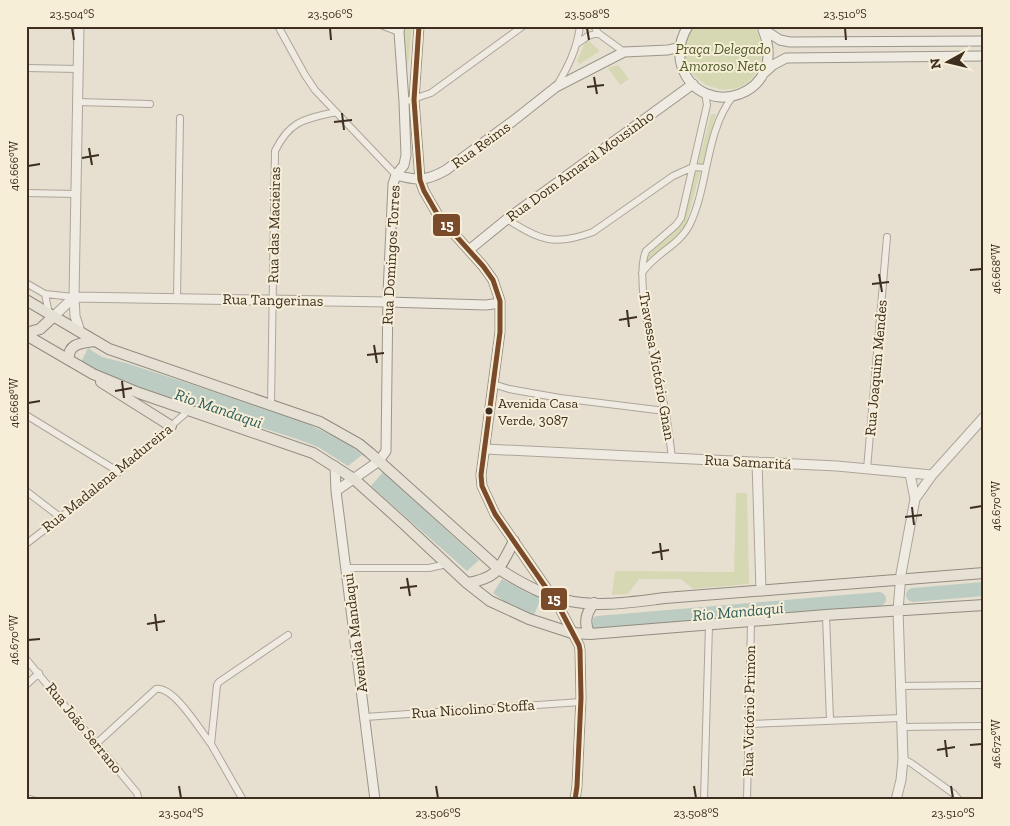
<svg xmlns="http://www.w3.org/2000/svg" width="1010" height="826" viewBox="0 0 1010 826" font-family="'Zilla Slab',serif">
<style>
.green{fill:#d6d7b3}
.water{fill:#bcccc2}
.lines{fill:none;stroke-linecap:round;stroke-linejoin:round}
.river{stroke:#bcccc2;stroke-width:14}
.minor-casing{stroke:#ada599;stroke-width:8}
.tertiary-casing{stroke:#ada599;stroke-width:11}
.secondary-casing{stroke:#9c958a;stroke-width:11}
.primary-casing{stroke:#928b80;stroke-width:12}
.minor{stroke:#efebe3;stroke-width:6}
.tertiary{stroke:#efebe3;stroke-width:9}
.secondary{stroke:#efebe3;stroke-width:9}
.primary{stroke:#e6e1d4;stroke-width:10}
.bus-1-casing{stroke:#f7eed8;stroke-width:9}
.bus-1{stroke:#7a4b2a;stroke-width:5}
.ticks{fill:none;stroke:#3d2e20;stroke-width:2}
.bus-dot{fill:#3d2e20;stroke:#f7eed8;stroke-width:2}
.labels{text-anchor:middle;stroke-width:4;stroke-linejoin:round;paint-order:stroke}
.bus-label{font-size:14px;fill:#3d2e20;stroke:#f7eed8;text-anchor:start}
.park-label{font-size:15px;font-style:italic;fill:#4d5a26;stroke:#f7eed8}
.street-label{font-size:15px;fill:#3d2e20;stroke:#f7eed8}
.water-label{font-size:16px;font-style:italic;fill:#2f5d5a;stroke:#f7eed8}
.line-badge{stroke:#f7eed8;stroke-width:2}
.badge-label{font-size:14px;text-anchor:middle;font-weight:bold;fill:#fff}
.neatline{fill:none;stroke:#3d2e20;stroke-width:2}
.ticks-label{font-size:12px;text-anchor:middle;fill:#3d2e20}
</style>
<rect width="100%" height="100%" fill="#e7e0d1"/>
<path class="green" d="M405 26H412L408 67 402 43Z
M693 26H753C762 37 764 50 760 63 744 117 658 80 693 26Z
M586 40H588L600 51 580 64 577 61Z
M618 65 629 79 620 85 608 68Z
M711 114H716L686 224 673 239 647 262 646 257 683 221Z
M736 493H747L749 584 693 589 681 579H639L628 594 612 595 615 571 734 572Z"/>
<path class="water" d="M88 348 102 357 126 363 300 420 349 444 362 455 348 466 318 447 297 439 138 388 97 371 81 362Z
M383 472 479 560 467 571 371 486Z
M502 579 529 594 541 598 534 615 508 604 493 593Z"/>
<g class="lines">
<path class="river" d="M913 595 984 589
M598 623 879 599"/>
<defs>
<path id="minor" d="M278 26 305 75 315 90 396 175
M383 26 399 32
M594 26 598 33 624 52
M578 43 588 36 598 33
M26 68 79 69
M556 87C568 67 577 49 580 26
M78 102 150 104
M404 102 431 93 523 26
M26 193 77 194
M507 219C540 241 555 246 593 232L673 176 693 167 706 168
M642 273C654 254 680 245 690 224 709 184 705 132 733 96
M26 283 45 294 74 297
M45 294 49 314
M177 298 180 118
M493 384 509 389 560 398 665 411
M271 405 275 151C290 120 305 119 336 112
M26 415 119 472
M672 458C670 442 668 425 665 409 658 374 633 280 646 251L676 225 681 218 707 105 705 93
M867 469 887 237
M26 491 60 517
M26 544 119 472 188 411
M347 568H429L447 564
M826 615 830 720
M26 659 137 793 139 800
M26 685 39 673
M900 686 984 685
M365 717 581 702
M749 724 901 718
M901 727 984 726
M97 743 156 689C174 686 200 730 211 744
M903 759 911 763 954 794 959 800
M26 798 33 800
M243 800 211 744 217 685 219 682 288 635
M704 800 709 625
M747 800 751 623"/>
<path id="tertiary" d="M54 316 74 297 79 26
M80 332 75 316 74 297 388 302
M485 449 837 466 932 475
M757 462 761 591
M915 499 932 475 984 417
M896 800 901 780 903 759 898 610 901 574 915 499 910 474"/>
<path id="secondary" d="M419 26 414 100 420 180 424 191 439 217 483 266 493 280 500 301V332L481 475 482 486 495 514 558 605 579 645 580 650 581 698 577 786 575 800
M688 26C680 39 677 52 682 67 702 123 790 95 763 30
M763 29 780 40 790 42 984 41
M763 74 773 65 786 58 984 56
M396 175C417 181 427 181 446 170L513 121 556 87 624 52 668 50 680 47
M469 250 507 219 693 84
M388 302 486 305 500 303
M335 466 336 491 375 800
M336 491 379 461 386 451 388 293 393 184 396 175 404 165 406 155 404 102 399 32 400 26"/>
<path id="primary" d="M26 300 109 349 320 422 359 444 370 453 499 569C519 582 542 595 565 600 597 608 632 602 665 598L984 573
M26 333 40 329 54 316
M26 335 93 374 139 393 313 453 354 479 404 524 467 583 490 601 529 619 572 633 590 634 826 615 984 605
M69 360C67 343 83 343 95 341
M101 382 171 426
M467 583C499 578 500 567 514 541
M590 634C583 623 586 613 594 603"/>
</defs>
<use href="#minor" class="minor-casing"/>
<use href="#tertiary" class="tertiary-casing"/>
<use href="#secondary" class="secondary-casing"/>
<use href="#primary" class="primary-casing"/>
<use href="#minor" class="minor"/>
<use href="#tertiary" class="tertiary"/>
<use href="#secondary" class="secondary"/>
<use href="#primary" class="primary"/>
<defs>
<path id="bus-1" d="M419 26 414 100 420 180 424 191 439 217 483 266 493 280 500 301V332L481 475 482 486 495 514 558 605 579 645 580 650 581 698 577 786 575 800"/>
</defs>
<use href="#bus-1" class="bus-1-casing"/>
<use href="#bus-1" class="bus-1"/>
</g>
<path class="ticks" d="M72 28 74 40M330 28 331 40M587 28 589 40M845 28 846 40M594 77 597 94M587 87 604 85M342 113 344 130M334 122 352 120M89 148 92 165M82 158 99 155M28 166 40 164M970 270 982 269M879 274 882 292M872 284 889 282M627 310 629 327M619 320 637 317M374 345 377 363M367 355 384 353M122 381 124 398M115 391 132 388M28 403 40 401M912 507 914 525M970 508 982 506M905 517 922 515M660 543 662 560M652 553 669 550M407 578 410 596M400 588 417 586M155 614 157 631M147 624 165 621M28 640 40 639M945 740 947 757M970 745 982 744M937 750 955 747M179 786 181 798M436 786 438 798M694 786 696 798M951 786 953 798"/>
<circle class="bus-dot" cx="489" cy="411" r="4.5"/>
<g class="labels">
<g class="bus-label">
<text x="498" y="408">Avenida Casa<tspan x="498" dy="17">Verde, 3087</tspan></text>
</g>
<g class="park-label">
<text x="723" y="54">Praça Delegado<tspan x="723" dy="17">Amoroso Neto</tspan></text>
</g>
<g class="street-label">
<text transform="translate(481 145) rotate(-36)" y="5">Rua Reims</text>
<text transform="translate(580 166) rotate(-36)" y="5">Rua Dom Amaral Mousinho</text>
<text transform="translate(274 225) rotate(-89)" y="5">Rua das Macieiras</text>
<text transform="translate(391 255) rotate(-87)" y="5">Rua Domingos Torres</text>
<text transform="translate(273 300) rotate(1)" y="5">Rua Tangerinas</text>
<text transform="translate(657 366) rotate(80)" y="5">Travessa Victório Gnan</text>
<text transform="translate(876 368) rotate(-85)" y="5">Rua Joaquim Mendes</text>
<text transform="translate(748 462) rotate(3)" y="5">Rua Samaritá</text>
<text transform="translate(107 478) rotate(-39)" y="5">Rua Madalena Madureira</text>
<text transform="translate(355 633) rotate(-97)" y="5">Avenida Mandaqui</text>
<text transform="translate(473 709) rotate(-4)" y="5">Rua Nicolino Stoffa</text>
<text transform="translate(749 711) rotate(-89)" y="5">Rua Victório Primon</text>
<text transform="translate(84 728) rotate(51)" y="5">Rua João Serrano</text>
</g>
<g class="water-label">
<text transform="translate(219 408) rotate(19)" y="6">Rio Mandaqui</text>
<text transform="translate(738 611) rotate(-5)" y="6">Rio Mandaqui</text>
</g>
</g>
<g class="line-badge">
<rect x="432" y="213" width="29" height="24" rx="5" fill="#7a4b2a"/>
<rect x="540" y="587" width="28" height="24" rx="5" fill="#7a4b2a"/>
</g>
<g class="badge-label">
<text x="447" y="230">15</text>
<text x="554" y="604">15</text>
</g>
<rect width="1010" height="826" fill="none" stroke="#f7eed8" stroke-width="55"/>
<g transform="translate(948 62) rotate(262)" stroke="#f7eed8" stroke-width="4" paint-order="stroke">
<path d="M0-4L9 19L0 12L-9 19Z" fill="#3d2e20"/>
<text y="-8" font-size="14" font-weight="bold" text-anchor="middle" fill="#3d2e20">N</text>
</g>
<rect x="28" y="28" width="954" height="770" class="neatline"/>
<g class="ticks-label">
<text x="72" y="18">23.504°S</text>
<text x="330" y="18">23.506°S</text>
<text x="587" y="18">23.508°S</text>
<text x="845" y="18">23.510°S</text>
<text transform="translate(14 166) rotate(-90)" y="4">46.666°W</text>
<text transform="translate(996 269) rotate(-90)" y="4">46.668°W</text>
<text transform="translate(14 403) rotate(-90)" y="4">46.668°W</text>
<text transform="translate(996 506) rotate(-90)" y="4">46.670°W</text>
<text transform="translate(14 640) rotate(-90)" y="4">46.670°W</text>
<text transform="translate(996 744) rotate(-90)" y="4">46.672°W</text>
<text x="181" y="817">23.504°S</text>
<text x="438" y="817">23.506°S</text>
<text x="696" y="817">23.508°S</text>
<text x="953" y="817">23.510°S</text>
</g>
</svg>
